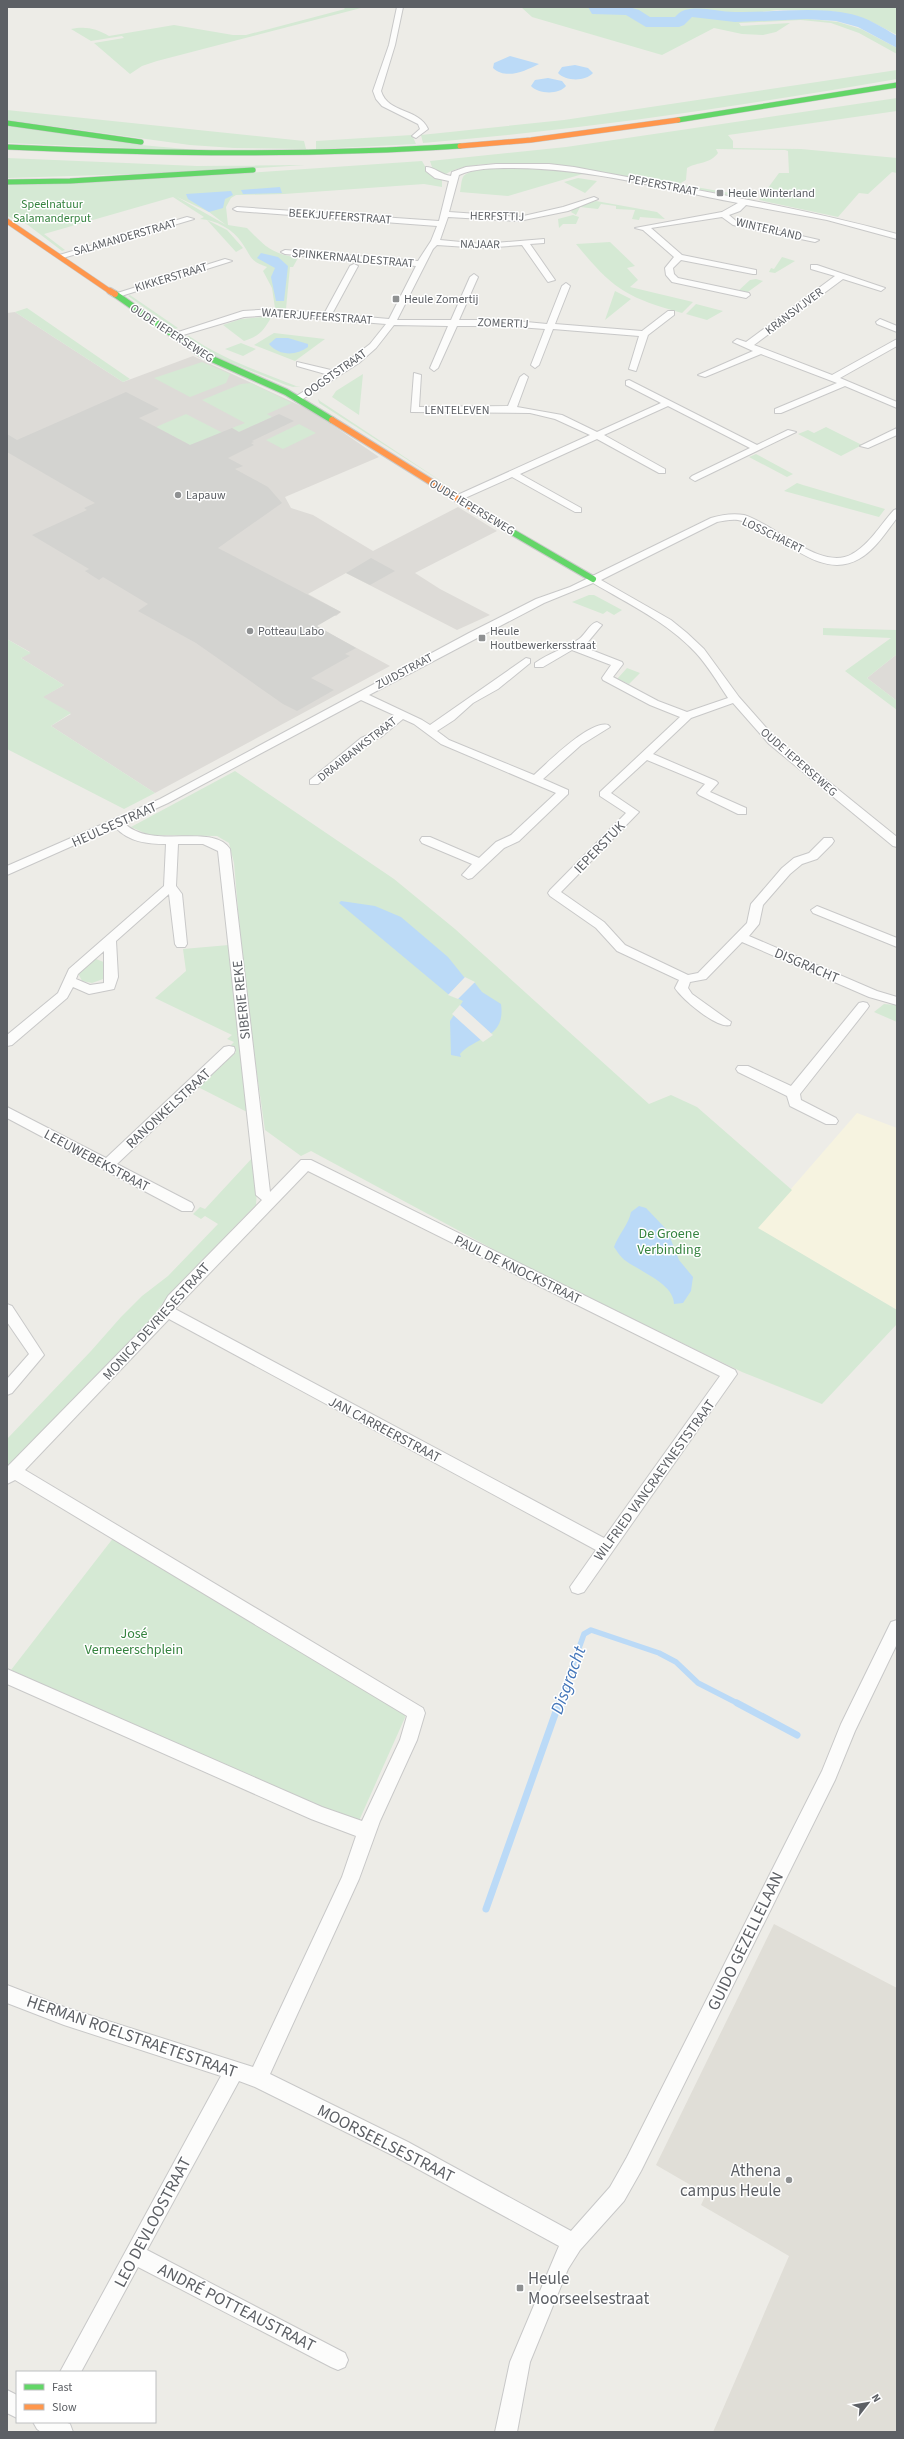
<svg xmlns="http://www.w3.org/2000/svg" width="904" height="2439" viewBox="0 0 904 2439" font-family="'Source Sans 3',sans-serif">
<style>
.commercial{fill:#f6f3e0}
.industrial{fill:#dddbd7}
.education{fill:#e0ded7}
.green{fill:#d5e9d4;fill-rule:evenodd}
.water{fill:#bbdaf7}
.pier{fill:#edece7}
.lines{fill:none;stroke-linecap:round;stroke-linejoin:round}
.stream-far1{stroke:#bbdaf7;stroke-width:5.5}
.stream{stroke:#bbdaf7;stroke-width:7}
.river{fill:#bbdaf7;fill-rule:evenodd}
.building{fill:#d3d3d0}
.street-casing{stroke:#c8c8c8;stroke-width:2}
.fast-far1-casing{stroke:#c9c9c9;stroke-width:6}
.fast-casing{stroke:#c9c9c9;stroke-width:8}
.slow-far1-casing{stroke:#c9c9c9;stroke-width:6}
.slow-casing{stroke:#c9c9c9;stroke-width:8}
.street{fill:#fcfcfb;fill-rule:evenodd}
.fast-far1{stroke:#63d668;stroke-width:5}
.fast{stroke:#63d668;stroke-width:6}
.slow-far1{stroke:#ff974d;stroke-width:5}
.slow{stroke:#ff974d;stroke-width:6}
.poi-dot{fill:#8f9192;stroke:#fff;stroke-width:1.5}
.labels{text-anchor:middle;stroke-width:3;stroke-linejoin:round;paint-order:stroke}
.far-street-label{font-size:12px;fill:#5d6065;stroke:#fff}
.far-poi-label{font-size:12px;fill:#5d6065;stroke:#fff;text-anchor:start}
.far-park-label{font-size:12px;fill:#35833f;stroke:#fff}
.street-label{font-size:14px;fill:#5d6065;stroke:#fff}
.park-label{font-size:14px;fill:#35833f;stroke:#fff}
.near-street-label{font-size:17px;fill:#5d6065;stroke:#fff}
.near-poi-label{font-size:17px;fill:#5d6065;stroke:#fff;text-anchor:end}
.near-water-label{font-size:18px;font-style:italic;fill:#4476b9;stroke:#fff}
</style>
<rect width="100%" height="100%" fill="#edece7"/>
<path class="commercial" d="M857 1113 897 1128V1310L757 1228Z"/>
<path class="industrial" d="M15 312 123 382 193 356 312 411 379 457 285 497 291 508 313 515 373 551 458 507 497 531 415 573 440 589 490 615 457 630 346 573 308 594 341 612 336 616 323 609 305 620 390 666 155 793 51 726 71 714 42 697 64 685 21 658 30 652 7 639V313Z
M897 654V701L867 678Z"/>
<path class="education" d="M774 1924 897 1988V2432H713L789 2256 701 2205 706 2194 656 2165Z"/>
<path class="green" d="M343 7H392L361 8 157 61 142 66 130 74 94 43 124 38 122 36 91 41 71 29C85 26 96 28 109 36L174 25 233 35H246L345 9Z
M521 7H591L595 11 628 12 643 23 662 25 679 24 684 22 688 15 695 14 740 20 801 18 838 22 861 29 897 48V54L859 33 831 23 801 20 739 23 741 26 790 23 776 32 763 35 742 34 714 28 662 55 532 17Z
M597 7H897V35L870 21 831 11 777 10 730 16 686 12 681 14 676 21C668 23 651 25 644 20 638 15 635 11 625 10 617 9 605 12 597 7Z
M897 70V79C740 106 582 130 423 143L421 135 564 120Z
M897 98V111L728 135 733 141V148L801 149 897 158V173L892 172 868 194 859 193 838 217 759 200 779 173H789L788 151 785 150 716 149 718 153C710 164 697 162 687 168L686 180 679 184 752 197 751 199 552 164C528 163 463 160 445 175L433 170 430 161 566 147Z
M7 110 304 141 306 149 234 148 190 145 7 120Z
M7 125 141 145 219 152 7 143Z
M412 135 416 144 316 149V141Z
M7 158 197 166 305 165 197 172 7 178Z
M422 161 430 175 442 180V187L424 184 284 194 236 195 231 198 226 207 228 225 247 228C266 247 270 253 298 258L293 267H290L286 309 275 308 272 288 263 271 267 267C249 261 252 257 242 243 233 229 216 220 200 219L204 217 173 197 44 234 65 250 62 251 28 225 7 216V184L219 175ZM177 197 209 212 226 225Z
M519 167 586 173 508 196 460 192C461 188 461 181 463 177 469 167 508 168 519 167Z
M578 178 597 181 585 193 564 182Z
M596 201 657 212 665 219 640 217 639 220 632 219 635 210 616 209V206L601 204 598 209 580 207 576 215 571 212 574 207Z
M573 215 579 217 576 224H563L559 228 558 219Z
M207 220 227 230 243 248 236 252Z
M610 242 635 266 627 268 638 280 630 287 693 302 682 313C625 297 613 289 576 244Z
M782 257 795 261 775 273 769 272 771 268 774 269Z
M756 279 763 281 745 294 737 292 750 280Z
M615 291 631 299 605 320Z
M130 295 178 328 175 329 128 296Z
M696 304 723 311 707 320 686 314Z
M27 308 130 379 123 382 15 312Z
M272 316C264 330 260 336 244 341L223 325 241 319Z
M274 333 325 339 295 361 254 345Z
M189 336C222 359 259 371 296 386H301L293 387 286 385 219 358 185 337Z
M241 343 256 349 243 356 225 349Z
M202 362 230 374 226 383 190 397 154 378Z
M363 374 359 415 332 397 336 391Z
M251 383 292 403 267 414 272 417 239 432 232 428 245 423 202 400 241 384Z
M318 399 320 401 453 489 319 403Z
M186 414 223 433 190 445 156 427Z
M299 424 316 433 283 449 266 440Z
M826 427 862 445 841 456 798 434 808 430 814 433Z
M756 454 793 474 787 477 749 457Z
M797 483 803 485 885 509 879 517 784 491Z
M589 595H594L622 610 614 615 607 611 603 614 572 602Z
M823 628 897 630V654L867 678 897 701V710L845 671 891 638 823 635Z
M7 639 31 653 21 658 64 685 43 697 71 713 51 726 155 793 124 809 7 749Z
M627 668 640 673 629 684 617 679Z
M235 771 394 879 455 929 649 1104 671 1095 697 1107 792 1190 758 1228 897 1310V1324L822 1404 742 1372 532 1270 311 1151 301 1156 265 1130 245 990 234 863 229 843 217 836 149 835 131 827Z
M229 945 249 1113 198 1087 236 1052 228 1048 234 1042 227 1039 232 1035 155 998 186 971 183 949Z
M96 959 106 963V978L92 983 82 981 78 973 90 961Z
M884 1004 897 1005V1022L874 1012Z
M254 1156 257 1190 256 1205 171 1292 148 1323 7 1467V1439L91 1351 121 1317 142 1296 168 1276 218 1224 205 1216 201 1219 193 1214 200 1207 205 1209Z
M114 1537 407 1713 358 1823 137 1728 11 1670Z"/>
<path class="water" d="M510 56 539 64C525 71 506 80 493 68L494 63Z
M575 65 588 68 593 73C585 82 565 81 558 73L562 67Z
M548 78 562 81 566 86C559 95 538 94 531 86L535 80Z
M280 187 282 193 243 194 241 190Z
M231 191 233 195 225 199 223 208 209 212 188 199 186 194Z
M261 253 278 257 288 266 284 301H276L271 277 275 268 257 258Z
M276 338H288L308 344V347C296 356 279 356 269 344Z
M341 901 375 906 401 917 448 957 464 977 475 983 482 992 501 1004C506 1039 476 1036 460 1054L461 1057 451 1055 450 1021 463 1001 448 994 339 903Z
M639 1206 646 1208 667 1230 679 1260 693 1277 691 1291 683 1303 674 1304C674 1284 641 1272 626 1261 621 1258 617 1251 614 1247 618 1235 629 1224 631 1212Z"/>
<path class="pier" d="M465 977 475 982 458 999 448 995Z
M459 1006 460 1005 493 1035 483 1042 452 1014Z"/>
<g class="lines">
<path class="stream-far1" d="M559 1704 584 1634 591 1630 659 1653 676 1662 698 1683 739 1704"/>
<path class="stream" d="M737 1703 797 1735
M486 1909 559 1703"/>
<path class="river" d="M588 7H629L639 10 650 17H675C680 12 682 10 690 9 705 7 720 12 735 12 774 13 812 6 851 14 868 18 882 27 897 36V48L858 27 836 21 807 19 735 22 692 17 684 25 679 27H646L626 15 592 14Z"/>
</g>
<path class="building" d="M126 392 159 409 139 418 190 445 232 428 239 432 279 414 294 421 252 441 254 442 251 443 254 445 228 458 243 466 235 469 268 487 282 503 218 548 341 612 317 626 356 648 345 654 350 656 311 678 334 690 297 711 283 704 196 643 138 611 148 604 103 577 99 580 85 571 89 569 32 535 87 510 84 508 95 503 7 452V434L17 440Z
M371 558 395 571 370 585 346 573Z"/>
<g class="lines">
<defs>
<path id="street" d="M397 7H403L395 45 381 91C388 114 419 108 428 129L416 138 412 136 420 129 418 124 382 106 376 99 373 91 389 45Z
M496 164H549L574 167C683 188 790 205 897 234V239L827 220 746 205 740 211 729 215 736 221 819 240 815 242 733 225 722 217 651 228 682 255 756 270V274H753L681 260 673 268 674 274 678 278 749 293 750 295 746 298 672 282 666 275 665 268 674 257 643 230 635 228 722 212 738 203C664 189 589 168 513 168 495 168 475 168 459 175L449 212 519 217 563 207 594 197 598 199 568 211 519 221 448 217 440 240 482 244 544 239V243L530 244 555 280 548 282 522 245 482 248 437 245 433 249 397 320H451L470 277 474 274 478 277 459 320H504L547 324 562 286 566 283 570 286 555 324 642 331 668 311H674V315L648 335 636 371 629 369 639 336 553 329 539 365 535 368 531 365 545 329 504 326H457L438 368 434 371 430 368 448 326 394 325 376 348 359 363 298 402 295 401V397L329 375 297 366V362L335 371 370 344 386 324 275 315 244 317 173 338 169 335 243 311 275 309 324 314 350 266 354 264 358 266 332 314 389 319 416 266 285 254 281 252 285 250 418 261 431 241 437 226 237 211 233 209 237 207 439 221 449 181 435 178 426 171V167C434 167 442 175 451 176L452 172 466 167Z
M187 217 194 219 63 258 56 256Z
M225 259 232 261 118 297 111 295Z
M811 265H817L885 288 881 291 843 279 754 345 832 375 897 339V346L840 378 897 402V408L845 386 781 413H775V409L837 383 761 354 705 377 698 375 753 351 733 342 737 339 746 342 835 276 811 269Z
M880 319 897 326V332L877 324 876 322Z
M414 373 421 375 419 407 508 406 520 377 524 374 528 377 517 407 562 415 597 432 661 403 626 385V381L629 380 757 445 788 430 796 432 695 481 690 478 692 476 750 448 668 406 604 435 665 469V473H659L597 439 520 474 581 508V512H575L512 477 456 502 451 499 453 497 590 435 555 419 530 413 411 412Z
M897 428V435L868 448 860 446Z
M897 509V518C886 532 875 550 859 559 817 583 776 527 738 520 731 519 724 521 717 522L601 580 671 620 687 633 704 649 739 697 777 740 897 837V847L893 846 769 744 733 703 691 718 653 754 716 781 718 783 710 792 746 808V814H738L699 795 697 793 705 784 647 760 611 793 639 812 561 892 604 922 625 945 688 975 698 973 747 923 751 904 782 868 794 858 809 853 824 838H832L834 841 832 844 817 859 802 864 790 874 763 905 759 924 749 936 877 991 897 997V1005L869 997 742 942 706 979 690 982 688 988 692 994 731 1022 730 1025C717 1029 682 999 675 988L679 980 617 951 596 928 550 896 548 893 550 890 626 813 600 796V792L680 717 650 705 603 680 602 678 611 665 572 650 543 667H535V663C549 653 566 648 579 639 586 634 589 624 597 622L602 625 587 643 581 646 622 662 623 664 613 677 658 701 687 712 728 698C718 683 708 666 696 653 667 622 629 604 593 583L544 603 369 695 422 720 430 725 526 658 530 659V663L498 689 473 703 454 720 437 731 449 740 534 775C547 763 590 720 608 725L610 727 581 745 543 779 568 790V794L519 841 504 848 472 878 468 879 462 875 472 864 422 843 420 840 422 837H430L479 858 496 842 511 835 556 793 441 744 414 724 403 719 381 737 369 742 318 784H310V780L361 738 373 733 394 715 361 700 168 803 124 823C152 851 212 822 230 849L270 1192 301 1160H311L735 1370 737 1374 584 1592 578 1594 572 1592 570 1587 596 1550 169 1319 25 1470 423 1708 425 1713 417 1740 380 1821 359 1879 270 2074 408 2142 571 2231 610 2187 627 2157 822 1771 841 1724 891 1622 897 1620V1644L855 1731 835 1780 641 2171 624 2201 580 2250 568 2269 530 2362 517 2432H495L510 2362 559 2246 394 2156 255 2087 239 2081 147 2250 345 2353 348 2360 345 2367 338 2370 331 2367 138 2267 81 2372H60L221 2076 64 2025 7 2003V1985L64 2007 253 2067 342 1877 356 1836 311 1819 7 1684V1669L322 1807 362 1821 400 1740 407 1716 15 1480 7 1484 8 1466 158 1313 168 1296 262 1200 256 1195 218 851 203 844H178L176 886 182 894 187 944 185 947H177L175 944 169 894 116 941 118 977 114 989 89 994 73 987 67 998 12 1045 7 1046V1035L58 993 69 969 164 886 166 844C147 844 129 842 115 827L7 875V866L160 799 469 633 536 599 570 587 711 518C721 515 733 513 744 515 773 523 821 572 852 554 869 545 881 524 894 510ZM104 951V983L90 985 76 979 78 974ZM308 1171 720 1376 604 1538 175 1309Z
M817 906 897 938V947L813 913 811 910Z
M863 1002 867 1003 869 1006 867 1009 800 1094 801 1100 836 1118 838 1121 836 1124H826L790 1106 787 1096 738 1072 736 1069 738 1066H748L791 1086 859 1003Z
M229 1046 234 1047 235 1050 234 1053 117 1164 192 1203 194 1207 192 1211H182L7 1118V1107L106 1158 224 1047Z
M7 1304 12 1306 44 1355 12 1393 7 1395V1379L29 1354 7 1322Z
M7 2390 17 2395V2418L7 2413Z
M33 2422H65L70 2424 73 2432H41L37 2429Z"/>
<path id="fast-far1" d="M678 120 897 85
M7 123 141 142
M7 147C158 154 309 156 460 146
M7 182 70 181 253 170"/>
<path id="fast" d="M115 294 201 354 286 392 332 420
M495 522 593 579"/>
<path id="slow-far1" d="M460 146 531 140 678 120
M7 221 111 292"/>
<path id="slow" d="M110 291 115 294
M332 420 495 522"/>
</defs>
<use href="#street" class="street-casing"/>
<use href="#fast-far1" class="fast-far1-casing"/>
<use href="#fast" class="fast-casing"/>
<use href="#slow-far1" class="slow-far1-casing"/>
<use href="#slow" class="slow-casing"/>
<use href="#street" class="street"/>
<use href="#fast-far1" class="fast-far1"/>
<use href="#fast" class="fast"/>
<use href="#slow-far1" class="slow-far1"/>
<use href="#slow" class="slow"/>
</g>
<g class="poi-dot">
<rect x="716" y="189" width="8" height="8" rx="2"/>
<rect x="392" y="295" width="8" height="8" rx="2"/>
<circle cx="178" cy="495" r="4"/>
<circle cx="250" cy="631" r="4"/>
<rect x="478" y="634" width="8" height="8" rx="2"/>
<circle cx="789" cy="2180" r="4"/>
<rect x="516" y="2284" width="8" height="8" rx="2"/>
</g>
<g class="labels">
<g class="far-street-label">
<text transform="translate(663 185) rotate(11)" y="4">PEPERSTRAAT</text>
<text transform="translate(340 216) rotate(4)" y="4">BEEKJUFFERSTRAAT</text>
<text transform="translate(497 216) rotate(1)" y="4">HERFSTTIJ</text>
<text transform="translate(769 229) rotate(13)" y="4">WINTERLAND</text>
<text transform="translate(125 237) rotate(-16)" y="4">SALAMANDERSTRAAT</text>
<text transform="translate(480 244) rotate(1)" y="4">NAJAAR</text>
<text transform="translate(353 258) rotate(5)" y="4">SPINKERNAALDESTRAAT</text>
<text transform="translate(171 277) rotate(-17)" y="4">KIKKERSTRAAT</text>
<text transform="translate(794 311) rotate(-37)" y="4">KRANSVIJVER</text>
<text transform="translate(317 316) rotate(4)" y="4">WATERJUFFERSTRAAT</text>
<text transform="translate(503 323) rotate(2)" y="4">ZOMERTIJ</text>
<text transform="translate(172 333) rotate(33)" y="4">OUDE IEPERSEWEG</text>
<text transform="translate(335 373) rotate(-35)" y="4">OOGSTSTRAAT</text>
<text x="457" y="414">LENTELEVEN</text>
<text transform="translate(472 507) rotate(31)" y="4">OUDE IEPERSEWEG</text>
<text transform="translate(773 535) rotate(26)" y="4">LOSSCHAERT</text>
<text transform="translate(404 671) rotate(-28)" y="4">ZUIDSTRAAT</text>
<text transform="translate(357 749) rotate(-38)" y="4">DRAAIBANKSTRAAT</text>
<text transform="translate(799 762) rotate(41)" y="4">OUDE IEPERSEWEG</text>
</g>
<g class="far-poi-label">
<text x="728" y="197">Heule Winterland</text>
<text x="404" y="303">Heule Zomertij</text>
<text x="186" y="499">Lapauw</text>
<text x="258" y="635">Potteau Labo</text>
<text x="490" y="635">Heule<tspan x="490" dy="14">Houtbewerkersstraat</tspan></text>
</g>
<g class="far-park-label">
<text x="52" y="208">Speelnatuur<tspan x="52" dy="14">Salamanderput</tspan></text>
</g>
<g class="street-label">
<text transform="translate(114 824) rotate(-24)" y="5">HEULSESTRAAT</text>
<text transform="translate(599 847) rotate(-46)" y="5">IEPERSTUK</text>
<text transform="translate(807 965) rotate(23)" y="5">DISGRACHT</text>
<text transform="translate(241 1000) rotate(-96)" y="5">SIBERIE REKE</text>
<text transform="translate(168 1108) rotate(-43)" y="5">RANONKELSTRAAT</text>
<text transform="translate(97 1160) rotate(28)" y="5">LEEUWEBEKSTRAAT</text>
<text transform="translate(518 1269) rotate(26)" y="5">PAUL DE KNOCKSTRAAT</text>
<text transform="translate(156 1321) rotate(-48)" y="5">MONICA DEVRIESESTRAAT</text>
<text transform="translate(385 1429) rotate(28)" y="5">JAN CARREERSTRAAT</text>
<text transform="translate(654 1480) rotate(-54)" y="5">WILFRIED VANCRAEYNESTSTRAAT</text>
</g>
<g class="park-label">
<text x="669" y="1238">De Groene<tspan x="669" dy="16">Verbinding</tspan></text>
<text x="134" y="1638">José<tspan x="134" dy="16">Vermeerschplein</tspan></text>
</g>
<g class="near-street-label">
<text transform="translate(745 1941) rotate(-64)" y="6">GUIDO GEZELLELAAN</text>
<text transform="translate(132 2036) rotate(19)" y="6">HERMAN ROELSTRAETESTRAAT</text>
<text transform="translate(386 2143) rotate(27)" y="6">MOORSEELSESTRAAT</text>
<text transform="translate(152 2222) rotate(-62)" y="6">LEO DEVLOOSTRAAT</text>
<text transform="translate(237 2307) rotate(27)" y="6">ANDRÉ POTTEAUSTRAAT</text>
</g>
<g class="near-poi-label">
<text x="781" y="2176">Athena<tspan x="781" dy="20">campus Heule</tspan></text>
<text x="528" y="2284" text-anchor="start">Heule<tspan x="528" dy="20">Moorseelsestraat</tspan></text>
</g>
<g class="near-water-label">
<text transform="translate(568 1680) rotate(-70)" y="6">Disgracht</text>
</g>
</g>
<rect width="904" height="2439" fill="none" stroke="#5d6065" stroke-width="16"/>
<rect x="16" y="2371" width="140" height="52" fill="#ffffff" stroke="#bebfc1"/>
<rect x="24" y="2384" width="20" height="6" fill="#63d668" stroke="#bebfc1"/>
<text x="52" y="2391" font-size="12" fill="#5d6065">Fast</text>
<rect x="24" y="2404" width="20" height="6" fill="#ff974d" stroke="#bebfc1"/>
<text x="52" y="2411" font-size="12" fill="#5d6065">Slow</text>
<g transform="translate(868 2403) rotate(59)" stroke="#ffffff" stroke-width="3" paint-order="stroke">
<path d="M0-3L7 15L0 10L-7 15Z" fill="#5d6065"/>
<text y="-6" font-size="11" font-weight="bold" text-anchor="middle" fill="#5d6065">N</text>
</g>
</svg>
